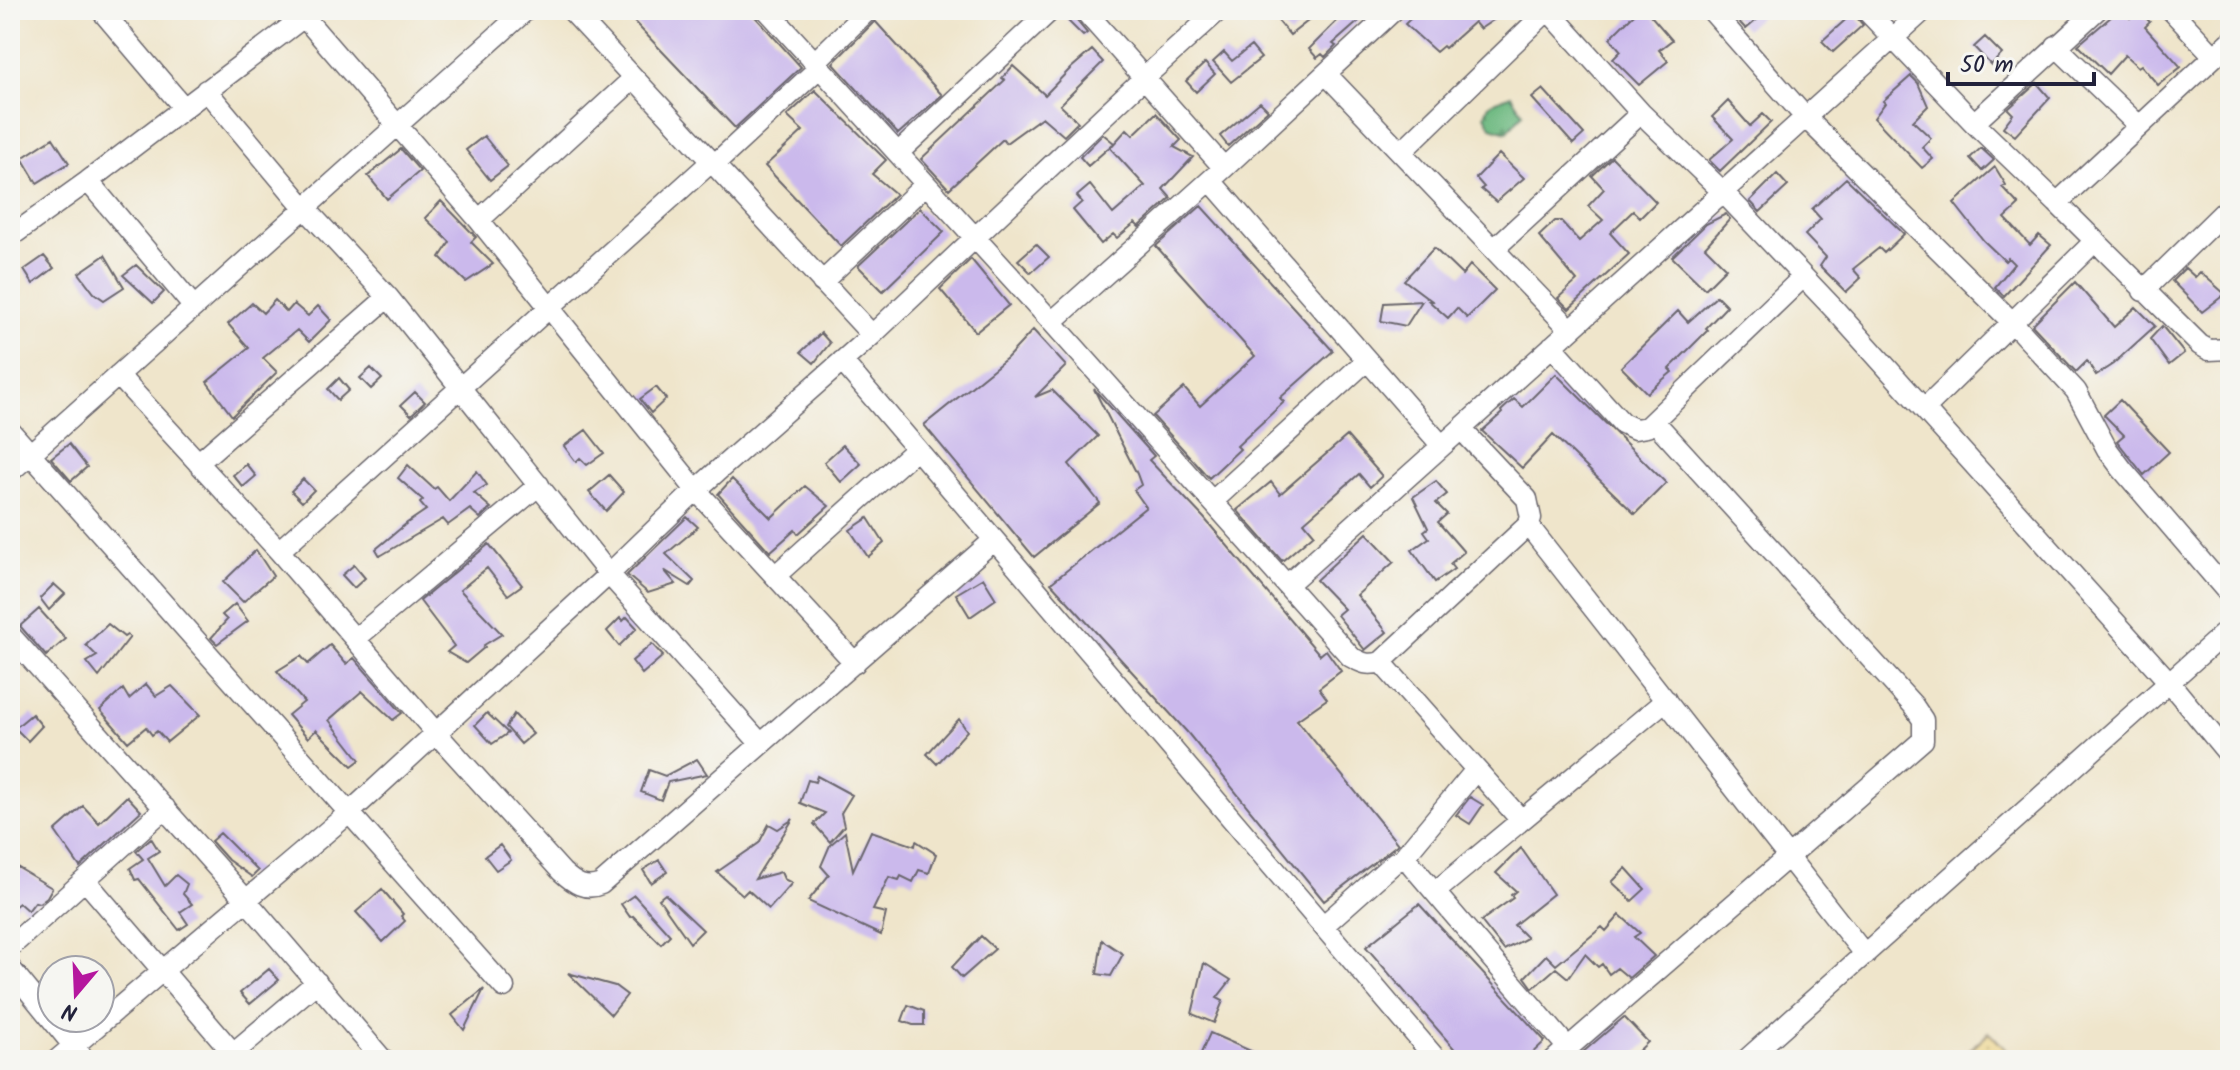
<svg xmlns="http://www.w3.org/2000/svg" width="2240" height="1070" viewBox="0 0 2240 1070" font-family="Kalam,sans-serif">
<style>
.forest{fill:url(#forest-firs);stroke:#486e5e;stroke-width:2}
.sand{fill:url(#sand-dots);stroke:#887e6c;stroke-width:2}
.building{fill:#cbb9ec}
.lines{fill:none;stroke-linecap:round;stroke-linejoin:round}
.street-casing{stroke:#6a666d;stroke-width:23}
.street{stroke:#fff;stroke-width:20}
</style>
<defs>
<pattern id="forest-firs" width="22" height="20" patternUnits="userSpaceOnUse" patternTransform="scale(2)"><rect width="22" height="20" fill="#6fba82"/><path d="M5 1l3.5 6h-7zM16 11l3.5 6h-7z" fill="#5b976c"/></pattern>
<pattern id="sand-dots" width="8" height="8" patternUnits="userSpaceOnUse" patternTransform="scale(2)"><rect width="8" height="8" fill="#eeda9e"/><path d="M2 2h.1M6 6h.1" fill="none" stroke="#ccbb89" stroke-width="1.8" stroke-linecap="round"/></pattern>
</defs>
<rect width="100%" height="100%" fill="#f6f6f2"/>
<filter id="ink" filterUnits="userSpaceOnUse"><feTurbulence type="fractalNoise" baseFrequency=".0125" numOctaves="2"/><feDisplacementMap in="SourceGraphic" scale="16" xChannelSelector="R" yChannelSelector="G"/><feConvolveMatrix kernelMatrix="1 2 1 2 8 2 1 2 1" color-interpolation-filters="sRGB"/></filter>
<filter id="wash" filterUnits="userSpaceOnUse"><feTurbulence type="fractalNoise" baseFrequency=".006" numOctaves="4" result="noise"/><feDisplacementMap in="SourceGraphic" scale="32" xChannelSelector="R" yChannelSelector="G"/><feGaussianBlur stdDeviation="1.8" result="paint"/><feColorMatrix in="noise" values="0 0 0 0 0 0 0 0 0 0 0 0 0 0 0 0 0 1.4 0 .05"/><feComposite in="paint" operator="in"/></filter>
<g filter="url(#wash)">
<rect width="100%" height="100%" fill="#efe5cb"/>
<path class="forest" d="M1511 95 1523 113 1507 132 1491 127 1485 115 1489 104Z"/>
<path class="sand" d="M1989 1032 2016 1060H1958Z"/>
<g id="blocks">
<path class="building" d="M623 10H749L801 67 735 128Z
M1269 10H1322L1290 35Z
M1348 10 1359 21 1333 44 1336 46 1325 57 1322 54 1317 58 1309 49Z
M1419 10H1508L1480 29 1474 22 1445 48 1443 46 1436 52 1405 24Z
M1638 10H1646L1672 40 1659 50 1668 61 1639 85 1613 59 1621 51 1610 38Z
M1728 10H1768L1746 29Z
M2119 10H2123L2130 18 2138 10 2150 22 2145 27 2181 67 2158 85 2141 65 2138 67 2125 55 2108 74 2078 45Z
M1853 13 1863 25 1833 52 1822 41Z
M1072 15 1087 33 1083 36 1067 20Z
M875 21 942 95 898 134 833 63Z
M1985 37 2002 54 1991 65 1974 47Z
M1251 46 1261 58 1231 82 1213 62 1224 52 1232 61Z
M1092 50 1103 62 1060 105 1078 122 1064 136 1042 117 1006 143 1003 139 949 189 921 159 1005 80 1002 78 1013 66 1045 95 1070 69Z
M1205 63 1215 74 1196 92 1186 81Z
M1911 76 1918 83 1928 106 1913 121 1931 138 1922 147 1933 159 1922 168 1874 118 1885 103 1883 101Z
M2037 83 2050 98 2015 136 2003 127 2013 114 2008 109Z
M1543 89 1584 134 1573 144 1532 98Z
M815 90 886 160 872 174 896 194 841 246 765 166 803 131 787 116Z
M1728 101 1750 126 1763 114 1771 122 1720 171 1709 160 1733 139 1712 117Z
M1260 102 1268 110 1228 146 1220 136Z
M1156 113 1181 140 1174 147 1193 157 1163 189 1171 198 1139 227 1135 223 1117 238 1113 234 1101 244 1073 210 1082 202 1077 196 1090 185 1113 214 1145 186 1110 148 1127 129 1133 135Z
M1103 134 1114 143 1088 166 1080 157Z
M484 136 508 166 490 180 466 150Z
M53 138 69 163 37 183 22 158Z
M1981 148 1994 160 1982 171 1970 158Z
M401 149 420 171 387 199 368 176Z
M1499 154 1524 178 1496 202 1481 189 1484 187 1476 178Z
M1612 157 1656 202 1640 218 1633 211 1610 233 1629 254 1569 309 1558 298 1577 281 1539 236 1555 221H1561L1579 241 1603 220 1588 206 1604 189 1592 176Z
M1995 167 2006 185 2002 187 2019 205 2005 218 2030 245 2039 235 2051 245 2004 296 1995 287 2014 264 2008 258 2005 261 1984 241 1954 203Z
M1777 174 1788 186 1760 212 1750 201Z
M1846 178 1904 234 1884 253 1879 248 1853 269 1861 278 1846 292 1820 266 1826 257 1805 235 1821 219 1812 209Z
M441 201 476 237 471 242 493 264 466 282 440 257 450 242 425 218Z
M1201 206 1333 351 1280 398 1284 402 1237 446 1240 449 1209 478 1153 416 1184 388 1200 406 1255 356 1156 246Z
M920 208 944 232 883 291 858 266Z
M1726 214 1730 219 1705 247 1726 268 1705 289 1672 257 1706 224Z
M1036 244 1049 257 1031 273 1018 260Z
M1434 248 1462 275 1470 265 1495 290 1467 318 1457 308 1448 318 1429 301H1432L1404 280Z
M105 255 124 287 104 300 94 293 79 273Z
M44 256 54 268 33 284 24 270Z
M971 259 1009 305 976 332 940 289Z
M136 265 164 292 153 303 123 275Z
M2185 268 2195 277 2200 272 2225 294 2202 312 2172 281Z
M2075 282 2114 327 2136 307 2155 326 2113 364 2096 375 2087 361 2076 372 2032 325Z
M1717 296 1727 306 1706 328 1708 330 1669 369 1672 372 1647 393 1621 367 1678 311 1688 322Z
M275 300 287 312 294 304 308 316 318 306 331 320 309 342 297 330 263 358 277 372 232 416 207 382 249 348 228 324 252 303 263 313Z
M1422 301 1406 326 1381 321 1384 303Z
M2162 326 2184 353 2169 365 2150 339Z
M1033 330 1066 366 1035 397 1052 390 1098 436 1069 464 1100 503 1034 557 924 425 1007 358Z
M821 333 830 343 814 363 801 352Z
M371 368 382 379 371 389 360 378Z
M1556 374 1666 483 1635 514 1553 435 1522 468 1482 431 1502 413 1501 411 1514 399 1523 407Z
M339 378 349 390 338 400 328 389Z
M656 387 666 399 651 413 640 399Z
M1094 389 1154 456 1149 460 1204 518 1320 655 1326 650 1341 671 1319 688 1327 699 1297 720 1398 844 1324 901 1187 732 1051 583 1146 507 1134 490 1141 485 1137 474Z
M415 392 425 402 411 415 401 405Z
M2120 400 2169 452 2144 475 2117 441 2124 435 2104 415Z
M586 430 604 453 587 465 580 458 576 462 564 446Z
M1347 436 1382 476 1370 487 1359 474 1304 522 1314 534 1282 561 1237 510 1271 482 1280 494Z
M69 444 87 467 71 481 51 458Z
M843 445 861 464 841 482 824 462Z
M246 464 256 476 243 487 233 475Z
M408 465 434 489 437 487 449 501 477 471 487 485 474 493 491 508 480 518 470 509 448 525 443 519 380 556 376 549 407 523 426 510 420 503 423 500 398 478Z
M609 475 624 492 606 511 589 492Z
M303 479 314 490 302 502 291 491Z
M732 479 771 518 805 486 829 506 798 534 795 530 770 552 718 494Z
M1436 481 1447 494 1436 503 1447 514 1438 522 1464 552 1450 564 1454 569 1435 582 1412 550 1429 538 1424 531 1428 528 1413 497Z
M687 517 698 527 666 554 694 581 690 586 664 570 676 584 648 593 627 575Z
M868 518 884 543 868 557 850 530Z
M1367 533 1394 562 1357 595 1387 632 1365 650 1337 615 1344 609 1316 580Z
M489 544 522 585 508 595 487 568 460 590 502 634 484 645 485 647 466 663 447 652 454 646 420 601Z
M256 550 273 576 243 602 223 582Z
M354 565 365 578 354 588 342 575Z
M983 578 996 599 970 617 956 594Z
M54 584 65 594 49 610 40 598Z
M235 604 248 621 217 644 211 638 227 620 222 615Z
M39 609 66 639 46 656 20 626Z
M627 617 637 628 619 646 607 631 620 618 623 621Z
M108 624 124 637 127 635 130 637 99 677 87 662 97 656 86 645Z
M652 644 663 656 642 674 632 661Z
M330 645 346 664 354 658 402 713 393 720 362 691 329 720 360 760 352 766 316 730 308 738 288 715 304 702 277 671 301 656 308 664Z
M146 684 156 696 172 686 200 715 167 742 157 731 152 735 146 727 128 742 100 710 123 689 129 699Z
M487 713 508 733 492 744 475 725Z
M32 714 42 726 28 741 15 728Z
M514 714 533 734 521 744 506 727Z
M959 719 967 731 937 764 927 754Z
M697 759 707 774 668 782 661 800 641 792 649 770 665 776Z
M817 776 852 795 841 813 844 826 830 842 814 824 825 813 800 803 808 780 815 782Z
M127 796 141 811 80 867 55 831 83 806 99 823Z
M1470 797 1483 805 1470 824 1456 815Z
M793 819 755 879 781 872 784 879 792 883 769 909 748 890 743 895 717 872 759 843 769 824 778 829Z
M871 831 915 846 916 841 936 854 929 873 919 870 913 882 901 876 899 880 889 877 873 910 886 913 881 935 808 901 829 875 821 866 830 845 845 832 853 870Z
M220 833 258 871 252 877 228 860 211 841Z
M151 838 159 851 148 858 165 886 176 875 187 884 183 894 192 904 180 912 188 924 179 930 139 879 135 880 130 868 143 859 136 851Z
M500 845 511 860 496 870 485 856Z
M1521 848 1553 894 1514 925 1527 938 1504 950 1481 921 1513 898 1511 895 1516 891 1496 873Z
M659 860 667 872 651 883 643 870Z
M17 867 52 888 47 897 39 903 35 902 28 911 19 903 10 910V876Z
M1626 868 1645 889 1632 901 1612 882Z
M382 889 403 914 401 916 405 921 383 942 356 912Z
M665 894 703 930 690 943 659 899Z
M634 895 670 935 661 944 633 916 630 917 621 904Z
M1419 904 1545 1041 1525 1060H1464L1366 947Z
M1620 915 1640 933 1634 937 1654 956 1629 978 1617 968 1609 974 1602 964 1598 967 1585 954 1568 978 1556 968 1533 988 1525 977 1546 955 1556 965 1602 927 1606 931Z
M981 936 995 949 962 978 952 967Z
M1102 940 1123 954 1111 976 1097 974Z
M1204 963 1231 980 1217 998 1223 1001 1214 1023 1192 1014Z
M269 969 279 980 250 1004 240 993Z
M568 973 615 986 627 995 611 1015Z
M484 989 464 1030 452 1015Z
M908 1005 924 1011V1025H913L902 1021Z
M1624 1017 1648 1042 1629 1060H1589L1582 1053Z
M1210 1033 1271 1060H1198Z"/>
</g>
</g>
<g filter="url(#ink)">
<use href="#blocks" fill-opacity="0" stroke="#6a666d" stroke-width="2"/>
<g class="lines">
<defs>
<path id="street" d="M101 10 184 108
M571 10 872 335
M767 10 1052 322 1351 657C1362 663 1368 666 1381 662L1528 525 1531 518 1527 499 1461 429
M1084 10 1224 168
M1711 10 1805 117 2012 322 2076 391 2107 449 2122 469 2230 595
M1866 10 1974 123 2057 203 2230 42
M2171 10 2214 56
M304 17 479 220 696 490 855 663
M2056 46 2138 125
M815 62 868 10
M1326 74 1570 329
M206 90 304 207 388 297 609 574 761 744
M1974 123 2097 10
M1401 152 1548 10 1641 113 1722 191 1836 311 2169 682 2230 756
M898 153 1051 10
M714 165 820 67
M88 181 193 306
M1211 181 1442 446 1288 584
M2057 203 2200 345 2209 350 2230 349
M479 220 633 79
M10 237 88 181 313 10
M1494 249 1641 113
M822 282 926 184
M2143 291 2230 206
M1052 322 1224 168 1394 10
M1552 346 1622 423 1635 429 1647 427 1803 277
M842 361 1437 1060
M118 375 279 551 436 733 562 872C574 883 585 891 601 884L994 540
M1924 409 2095 241
M10 431 504 987
M1442 446 1924 10
M198 463 388 297
M10 472 526 10
M1213 501 1367 360
M1528 525 1865 955
M279 551 711 162
M775 576 916 449
M10 635 246 900 383 1060
M355 639 539 485
M1381 662 1521 820
M1402 859 1475 771
M85 880 233 1053
M1435 892 1666 700
M1323 926 1395 862 1402 859 1409 862 1568 1048
M10 947 165 808
M10 968 85 1060
M57 1060 349 813 609 574 696 490 872 335 1145 77 1219 10
M225 1060 317 982
M1554 1060 1923 740V720L1913 705 1654 421
M1746 1060 2230 628"/>
</defs>
<use href="#street" class="street-casing"/>
<use href="#street" class="street"/>
</g>
</g>
<rect width="2240" height="1070" fill="none" stroke="#f6f6f2" stroke-width="40"/>
<g transform="translate(76 994) rotate(199)"><circle r="38" fill="#f6f6f2" stroke="#a1a1a9" stroke-width="2"/>
<path d="M0-6L14 30L0 20L-14 30Z" fill="#b5179e"/>
<text y="-12" font-size="22" font-weight="bold" text-anchor="middle" fill="#22223b">N</text>
</g>
<path d="M1948 72v12h146v-12" fill="none" stroke="#22223b" stroke-width="4"/>
<text x="1960" y="72" font-size="24" fill="#22223b" stroke="#f6f6f2" stroke-width="6" paint-order="stroke">50 m</text>
</svg>
